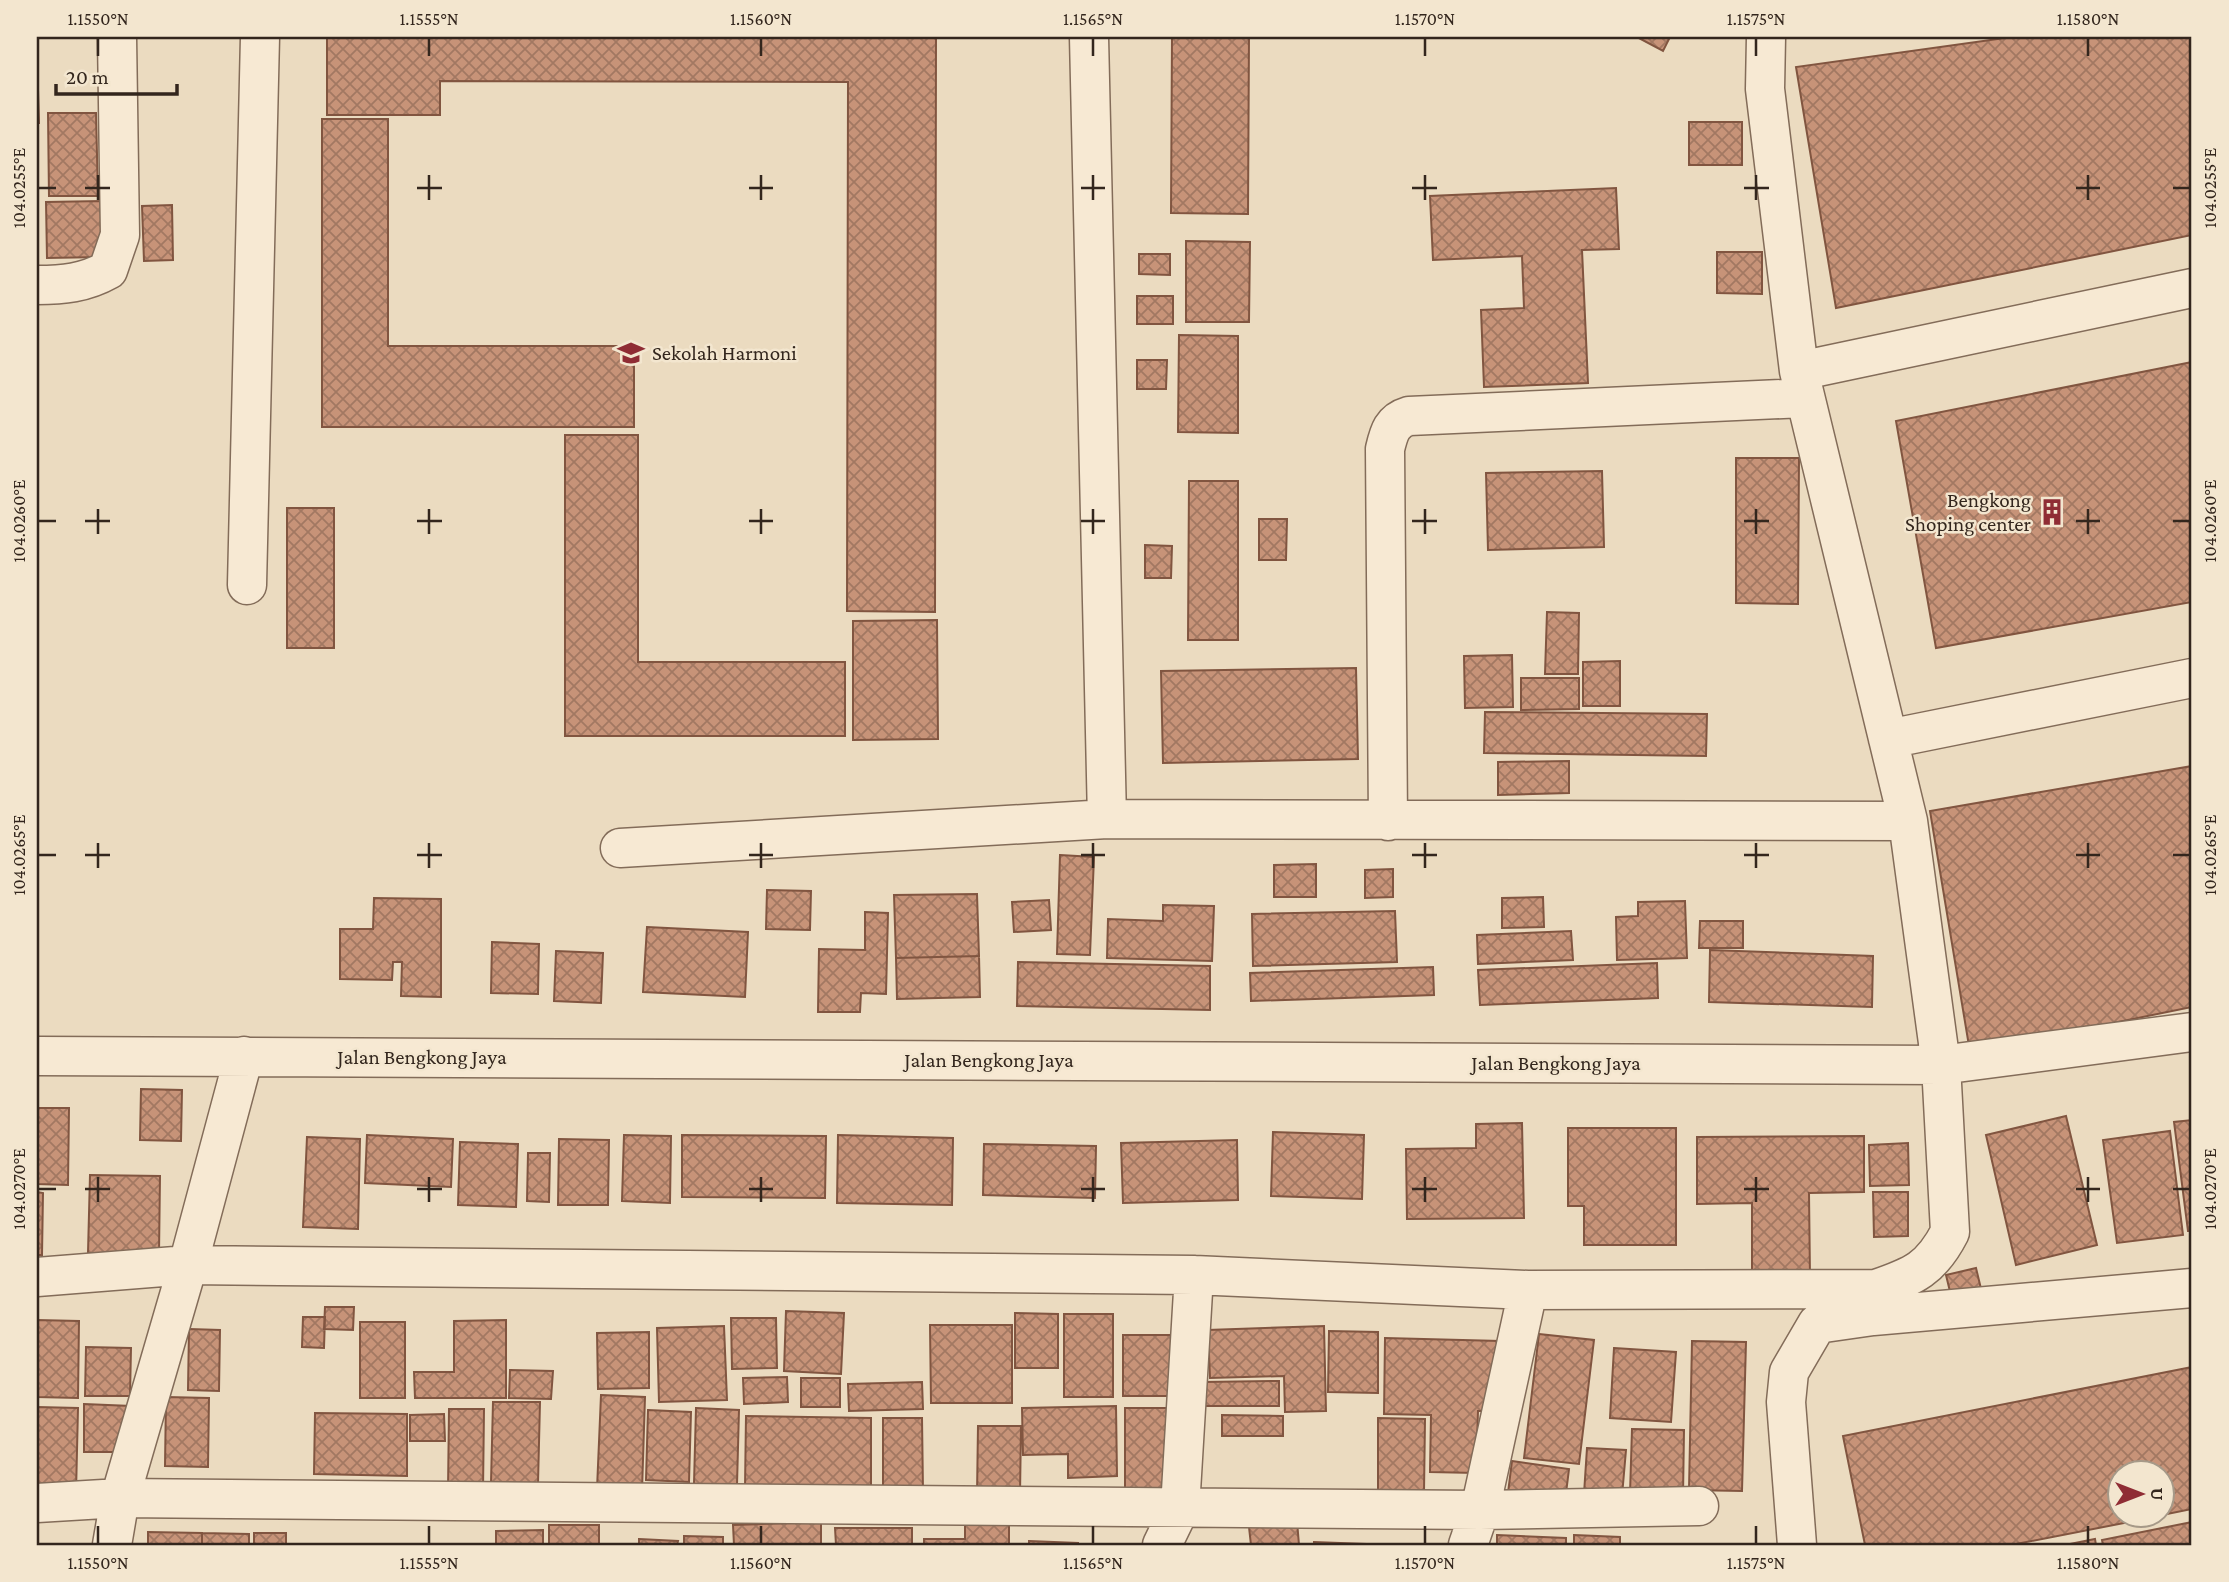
<svg xmlns="http://www.w3.org/2000/svg" width="2229" height="1582" viewBox="0 0 2229 1582" font-family="'Crimson Pro',serif">
<style>
.building{fill:url(#building-cross-hatch);stroke:#815540;stroke-width:2}
.lines{fill:none;stroke-linecap:round;stroke-linejoin:round}
.minor-casing{stroke:#836c59;stroke-width:41}
.minor{stroke:#f7e9d3;stroke-width:38}
.ticks{fill:none;stroke:#33261d;stroke-width:2.5}
.labels{text-anchor:middle;stroke-width:5;stroke-linejoin:round;paint-order:stroke}
.poi-label{font-size:21px;fill:#33261d;stroke:#f3e6cf;text-anchor:start}
.street-label{font-size:21px;fill:#33261d;stroke:#f3e6cf}
.neatline{fill:none;stroke:#33261d;stroke-width:2.5}
.ticks-label{font-size:18px;text-anchor:middle;fill:#33261d}
</style>
<defs>
<pattern id="building-cross-hatch" width="8" height="8" patternUnits="userSpaceOnUse" patternTransform="scale(1.75)"><rect width="8" height="8" fill="#c79378"/><path d="M0 0l8 8M0 8l8-8" fill="none" stroke="#a27862"/></pattern>
</defs>
<rect width="100%" height="100%" fill="#ebdbc0"/>
<path class="building" d="M327 37H936L935 612 847 611 848 82 440 81V115H327Z
M1172 37H1249L1248 214 1171 213Z
M1637 37H1670L1663 51Z
M2012 37H2192V235L1836 308 1796 67Z
M37 57 39 123H37Z
M48 113H96L98 196H49Z
M322 119H388V346H634V427H322Z
M1689 122H1742V165H1689Z
M1616 188 1619 249 1582 250 1588 383 1484 387 1481 310 1524 308 1522 256 1433 260 1430 196Z
M102 201V257L47 258 46 202Z
M172 205 173 260 144 261 142 206Z
M1186 241 1250 242 1249 322H1186Z
M1717 252H1762V294L1717 293Z
M1139 254H1170V275L1139 274Z
M1137 296H1173V324H1137Z
M1179 335 1238 336V433L1178 432Z
M1137 360H1167L1166 389H1137Z
M2192 362V602L1936 648 1896 421Z
M565 435H638V662H845V736H565Z
M1736 458H1799L1798 604 1736 603Z
M1602 471 1604 547 1488 550 1486 473Z
M1189 481H1238V640H1188Z
M287 508H334V648H287Z
M1259 519H1287L1286 560H1259Z
M1145 545 1172 546 1171 578H1145Z
M1547 612 1579 613 1578 674H1545Z
M937 620 938 739 853 740V621Z
M1512 655 1513 707 1465 708 1464 656Z
M1620 661V706H1583V662Z
M1356 668 1358 759 1163 763 1161 671Z
M1521 678H1579V709L1521 710Z
M1485 712 1707 714 1706 756 1484 753Z
M1569 761V793L1498 795V762Z
M2192 766V1007L1970 1052 1930 811Z
M1060 855 1094 857 1090 955 1057 954Z
M1316 864V897H1274V865Z
M1393 869V897L1365 898V870Z
M767 890 811 891 810 930 766 929Z
M977 894 979 956 896 958 894 895Z
M1543 897 1544 927 1502 928V898Z
M374 898 441 899V997L401 996 402 962H393L392 980 340 979V929H373Z
M1049 900 1051 930 1014 932 1012 902Z
M1685 901 1687 958 1617 960 1616 917 1638 916V902Z
M1163 905 1214 906 1212 961 1107 958 1108 919 1163 921Z
M1395 911 1397 962 1253 966 1252 914Z
M865 912 888 913 886 994 861 993 860 1012H818L819 949 865 950Z
M1700 921H1743V948H1699Z
M647 927 748 932 745 997 643 992Z
M1571 931 1573 960 1478 964 1477 935Z
M492 942 539 944 538 994 491 993Z
M1710 950 1873 956 1872 1007 1709 1002Z
M556 951 603 953 601 1003 554 1001Z
M979 956 980 997 897 999 896 958Z
M1018 962 1210 966V1010L1017 1006Z
M1657 963 1658 998 1480 1005 1478 970Z
M1433 967 1434 995 1251 1001 1250 973Z
M141 1089 182 1090 181 1141 140 1140Z
M37 1108H69L68 1185 37 1184Z
M2066 1116 2097 1245 2016 1265 1986 1135Z
M2192 1120V1231H2188L2174 1122Z
M1522 1123 1524 1218 1407 1219 1406 1149 1476 1148V1124Z
M1568 1128H1676V1245H1584V1206H1568Z
M2170 1131 2183 1235 2117 1243 2103 1140Z
M1273 1132 1364 1135 1362 1199 1271 1196Z
M367 1135 453 1139 451 1187 365 1183Z
M624 1135 671 1136 670 1203 622 1201Z
M682 1135 826 1136 825 1198 682 1197Z
M838 1135 953 1138 952 1205 837 1203Z
M1864 1136V1192L1809 1193 1810 1277 1752 1278V1203L1697 1204V1137Z
M307 1137 360 1139 358 1229 303 1227Z
M559 1139 609 1140 608 1205H558Z
M1237 1140 1238 1200 1123 1203 1121 1143Z
M460 1142 518 1144 516 1207 458 1205Z
M1908 1143 1909 1185 1870 1186 1869 1145Z
M984 1144 1096 1146 1095 1198 983 1195Z
M528 1153H550L549 1202 527 1201Z
M90 1175 160 1176 159 1254 88 1253Z
M37 1192 43 1193 42 1255H37Z
M1873 1192H1908V1236L1874 1237Z
M1976 1268 1983 1297 1953 1304 1946 1275Z
M325 1307H354L353 1330 324 1329Z
M786 1311 844 1313 841 1374 784 1371Z
M1015 1313 1058 1314V1368H1015Z
M1064 1314H1113V1397H1064Z
M303 1317H325L324 1348 302 1347Z
M731 1318H776L777 1368 732 1369Z
M37 1320 79 1321 78 1398 37 1397Z
M506 1320V1398H415L414 1372H454V1321Z
M360 1322H405V1398H360Z
M930 1325H1012V1403H931Z
M724 1326 727 1400 659 1402 657 1328Z
M1324 1326 1326 1411 1285 1412 1284 1376 1210 1378 1208 1330Z
M189 1329 220 1330 219 1391 188 1390Z
M1329 1331 1378 1332V1393L1328 1392Z
M649 1332V1388L598 1389 597 1333Z
M1539 1334 1594 1340 1579 1464 1524 1458Z
M1123 1335H1176V1396H1123Z
M1385 1338 1500 1341 1498 1411H1478L1476 1473 1430 1472 1431 1415 1384 1414Z
M1692 1341 1746 1342 1742 1491 1689 1490Z
M86 1347 131 1348 130 1396H85Z
M1614 1348 1676 1352 1671 1422 1610 1418Z
M2192 1367V1509L2162 1515V1474H2120V1516H2160L2011 1545H1865L1843 1436Z
M510 1370 553 1371 551 1399 509 1398Z
M787 1377 788 1402 744 1404 743 1378Z
M801 1378H840V1407H801Z
M1279 1381V1406H1204L1203 1382Z
M922 1382 923 1409 849 1411 848 1384Z
M601 1395 645 1397 642 1491 597 1489Z
M166 1397 209 1398 208 1467 165 1466Z
M493 1402H540L538 1484 491 1483Z
M84 1404 131 1406 130 1452H84Z
M1116 1406 1117 1476 1068 1478V1454L1023 1455 1022 1408Z
M37 1407 78 1408 76 1493H37Z
M696 1408 739 1410 737 1485 694 1484Z
M1125 1408H1172V1491H1125Z
M449 1409H484L483 1491H448Z
M648 1410 691 1412 689 1482 646 1480Z
M315 1413 407 1414V1476L314 1474Z
M444 1414 445 1441H410V1415Z
M1222 1415 1283 1416V1436H1222Z
M746 1416 871 1418V1490L745 1488Z
M883 1418H922L923 1491H883Z
M1378 1418 1425 1419 1424 1492 1378 1491Z
M978 1426H1021L1020 1495H977Z
M1632 1429 1684 1430 1683 1496 1630 1494Z
M1587 1448 1626 1450 1622 1496 1584 1494Z
M1512 1461 1569 1469 1565 1501 1508 1493Z
M1297 1521 1299 1545H1251L1249 1527Z
M821 1522V1545H734L733 1525Z
M2192 1522V1545H2103L2102 1540Z
M549 1525H599V1545H549Z
M965 1525H1009V1545H924V1539H965Z
M835 1528H912V1545H836Z
M543 1530V1545H496V1531Z
M148 1532 202 1533V1545H148Z
M202 1533 249 1534V1545H202Z
M254 1533H286V1545H254Z
M1497 1535 1566 1538V1545H1497Z
M1574 1535 1620 1537V1545H1574Z
M684 1536 723 1537V1545H684Z
M639 1539 678 1541 677 1545H639Z
M2095 1539 2096 1545H2065Z
M1029 1541 1078 1543V1545H1029Z
M1314 1542 1393 1545H1314Z"/>
<g class="lines">
<defs>
<path id="minor" d="M1089 37 1107 819
M37 285C63 285 85 283 108 270L120 235 117 37
M1799 371 2192 288
M247 585 260 37
M1888 739 2192 678
M1388 821 1385 449C1389 432 1392 421 1409 416L1804 398
M620 848 1107 819 1908 821
M37 1056 1941 1065 2192 1032
M37 1277 188 1265 1194 1275 1528 1290 1876 1289C1914 1276 1931 1269 1950 1232L1941 1065 1908 821 1799 371 1765 89 1766 37
M37 1503 120 1498 1480 1510 1699 1506
M112 1545 120 1498 188 1265 244 1056
M1162 1545 1180 1508 1194 1275
M1468 1545 1480 1510 1528 1290
M1797 1545 1786 1402 1789 1372 1817 1324 1873 1316 2192 1288"/>
</defs>
<use href="#minor" class="minor-casing"/>
<use href="#minor" class="minor"/>
</g>
<path class="ticks" d="M98 38V56M429 38V56M761 38V56M1093 38V56M1425 38V56M1756 38V56M2088 38V56M98 175V200M429 175V200M761 175V200M1093 175V200M1425 175V200M1756 175V200M2088 175V200M38 188H56M85 188H110M417 188H442M749 188H773M1081 188H1105M1412 188H1437M1744 188H1769M2076 188H2100M2173 188H2190M98 509V534M429 509V534M761 509V534M1093 509V534M1425 509V534M1756 509V534M2088 509V534M38 521H56M85 521H110M417 521H442M749 521H773M1081 521H1105M1412 521H1437M1744 521H1769M2076 521H2100M2173 521H2190M98 843V868M429 843V868M761 843V868M1093 843V868M1425 843V868M1756 843V868M2088 843V868M38 855H56M85 855H110M417 855H442M749 855H773M1081 855H1105M1412 855H1437M1744 855H1769M2076 855H2100M2173 855H2190M98 1177V1202M429 1177V1202M761 1177V1202M1093 1177V1202M1425 1177V1202M1756 1177V1202M2088 1177V1202M38 1189H56M85 1189H110M417 1189H442M749 1189H773M1081 1189H1105M1412 1189H1437M1744 1189H1769M2076 1189H2100M2173 1189H2190M98 1526V1544M429 1526V1544M761 1526V1544M1093 1526V1544M1425 1526V1544M1756 1526V1544M2088 1526V1544"/>
<defs>
<symbol id="school-bare" viewBox="-9 -9 18 18"><path d="M0-5L7-2L0 1L-7-2ZM-4 1L0 2.5L4 1V4Q0 6-4 4Z" fill="#8f2c34" stroke="#f3e6cf" stroke-width="2.5" paint-order="stroke"/></symbol>
<symbol id="building-bare" viewBox="-9 -9 18 18"><path d="M-4-6H4V6H1V3H-1V6H-4ZM-2.5-4.3h1.7v1.8h-1.7ZM.8-4.3h1.7v1.8H.8ZM-2.5-1h1.7V.8h-1.7ZM.8-1h1.7V.8H.8Z" fill="#8f2c34" stroke="#f3e6cf" stroke-width="2.5" paint-order="stroke"/></symbol>
</defs>
<g fill-rule="evenodd">
<use href="#school-bare" x="612" y="334" width="38" height="38"/>
<use href="#building-bare" x="2033" y="493" width="38" height="38"/>
</g>
<g class="labels">
<g class="poi-label">
<text x="652" y="360">Sekolah Harmoni</text>
<text x="2031" y="507" text-anchor="end">Bengkong<tspan x="2031" dy="24">Shoping center</tspan></text>
</g>
<g class="street-label">
<text x="422" y="1064">Jalan Bengkong Jaya</text>
<text x="989" y="1067">Jalan Bengkong Jaya</text>
<text x="1556" y="1070">Jalan Bengkong Jaya</text>
</g>
</g>
<rect width="2229" height="1582" fill="none" stroke="#f3e6cf" stroke-width="77"/>
<g transform="translate(2141 1494) rotate(90)"><circle r="33" fill="#f3e6cf" stroke="#a69988" stroke-width="2"/>
<path d="M0-5L12 26L0 18L-12 26Z" fill="#8f2c34"/>
<text y="-10" font-size="19" font-weight="bold" text-anchor="middle" fill="#33261d">U</text>
</g>
<path d="M56 84v10h121v-10" fill="none" stroke="#33261d" stroke-width="3.5"/>
<text x="66" y="84" font-size="21" fill="#33261d" stroke="#f3e6cf" stroke-width="5" paint-order="stroke">20 m</text>
<rect x="38" y="38" width="2152" height="1506" class="neatline"/>
<g class="ticks-label">
<text x="98" y="25">1.1550°N</text>
<text x="429" y="25">1.1555°N</text>
<text x="761" y="25">1.1560°N</text>
<text x="1093" y="25">1.1565°N</text>
<text x="1425" y="25">1.1570°N</text>
<text x="1756" y="25">1.1575°N</text>
<text x="2088" y="25">1.1580°N</text>
<text transform="translate(2210 188) rotate(-90)" y="6">104.0255°E</text>
<text transform="translate(19 188) rotate(-90)" y="6">104.0255°E</text>
<text transform="translate(2210 521) rotate(-90)" y="6">104.0260°E</text>
<text transform="translate(19 521) rotate(-90)" y="6">104.0260°E</text>
<text transform="translate(2210 855) rotate(-90)" y="6">104.0265°E</text>
<text transform="translate(19 855) rotate(-90)" y="6">104.0265°E</text>
<text transform="translate(19 1189) rotate(-90)" y="6">104.0270°E</text>
<text transform="translate(2210 1189) rotate(-90)" y="6">104.0270°E</text>
<text x="98" y="1569">1.1550°N</text>
<text x="429" y="1569">1.1555°N</text>
<text x="761" y="1569">1.1560°N</text>
<text x="1093" y="1569">1.1565°N</text>
<text x="1425" y="1569">1.1570°N</text>
<text x="1756" y="1569">1.1575°N</text>
<text x="2088" y="1569">1.1580°N</text>
</g>
</svg>
